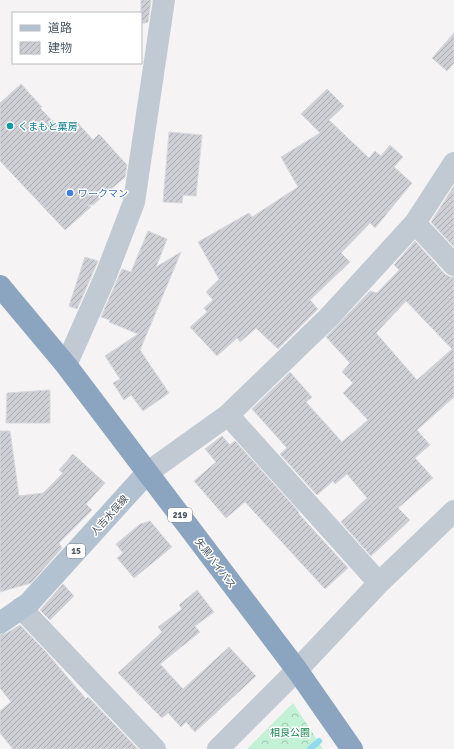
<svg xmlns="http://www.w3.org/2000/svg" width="454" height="749" viewBox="0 0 454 749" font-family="Signika,'Noto Sans JP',sans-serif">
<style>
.park{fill:url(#park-crowns)}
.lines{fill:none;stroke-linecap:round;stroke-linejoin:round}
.stream{stroke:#90daee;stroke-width:6}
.building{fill:url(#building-hatch);stroke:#d7d9de;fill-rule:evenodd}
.minor{stroke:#c1cad2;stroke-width:22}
.major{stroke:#b3c2d1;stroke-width:22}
.highway{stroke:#8ba5c1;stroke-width:22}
.culture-dot{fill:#0f9aa8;stroke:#fff;stroke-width:1.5}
.shop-dot{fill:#3f7fe0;stroke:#fff;stroke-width:1.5}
.labels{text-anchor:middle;stroke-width:3;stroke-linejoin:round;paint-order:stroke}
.shield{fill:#fff;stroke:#808990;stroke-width:1}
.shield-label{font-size:9px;font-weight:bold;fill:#4a5661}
.culture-label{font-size:10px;fill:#0d838f;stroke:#fff;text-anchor:start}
.shop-label{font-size:10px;fill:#366cbe;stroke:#fff;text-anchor:start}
.street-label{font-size:10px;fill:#4a5661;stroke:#fff}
.park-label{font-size:10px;fill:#17864f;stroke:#fff}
</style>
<defs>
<pattern id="park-crowns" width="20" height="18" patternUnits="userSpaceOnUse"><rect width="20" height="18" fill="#c3f1d5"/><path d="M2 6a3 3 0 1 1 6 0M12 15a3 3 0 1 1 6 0" fill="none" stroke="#a0c6b0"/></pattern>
<pattern id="building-hatch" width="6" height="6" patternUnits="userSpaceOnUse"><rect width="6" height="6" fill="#cdcfd5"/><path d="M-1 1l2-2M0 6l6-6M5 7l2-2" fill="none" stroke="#a8abb0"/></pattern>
</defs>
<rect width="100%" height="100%" fill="#f5f3f3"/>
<path class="park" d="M293 703 323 749H247Z"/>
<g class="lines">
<path class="stream" d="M310 749 319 741"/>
</g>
<path class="building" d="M141 0H151L148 22 141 24Z
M454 33V63L447 71 432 58Z
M21 84 42 107 40 108 63 132 75 120 93 140 99 134 127 165 125 177 93 205H87L91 207 65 230 0 161V103Z
M327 89 344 106 329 120 369 158 375 151 381 156 390 145 403 157 394 167 412 183 375 228 370 223 341 253 350 262 310 300 318 309 278 349 256 328 240 342 237 338 217 356 190 327 207 312 204 308 213 300 206 292 219 279 198 242 249 213 252 217 298 187 281 157 320 133 301 114Z
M169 132 202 135 196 196 183 195 182 203 163 202Z
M454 186V247L431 222Z
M148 231 167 239 156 267 181 252 140 350 169 393 143 411 131 395 124 400 113 383 120 379 105 356 138 334 109 322 110 320 101 317 122 269 131 272Z
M415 241 445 274 450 277H454V397L417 430 430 445 415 458 433 478 398 508 410 520 371 556 341 522 367 498 347 474 335 484 333 481 317 495 280 454 287 448 252 409 290 372 312 397 306 402 342 442 368 420 343 393 353 383 342 372 350 363 326 337 370 291 377 293 399 270 394 265ZM406 301 452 349 417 380 376 333Z
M85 257 98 261 77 309 69 306Z
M50 390V423H6L7 393Z
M0 431H10L19 496 43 493 63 473 59 470 73 454 105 483 86 504 92 510 59 543 62 548 31 583 0 592Z
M222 436 230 445 235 441 299 512 298 513 348 568 325 589 245 502 226 518 194 481 216 462 205 449Z
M150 521 172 547 134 578 117 558 123 553 116 544 140 524Z
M63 584 74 596 50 620 40 610Z
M197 590 214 612 195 626 200 632 160 664 183 689 229 647 256 676 195 732 186 722 181 727 168 713 162 718 118 673 162 632 158 627 182 609 179 605Z
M20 625 46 652 86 699 88 697 138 749H13L0 733V711L11 702 0 688V635L7 633Z"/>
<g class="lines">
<path class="minor" d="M415 223 454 265
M66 365 106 275 134 202 164 0
M228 415 379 583
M147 473 228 415 329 317 415 223 454 163
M21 608 155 749
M218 749 297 670 379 583 454 511"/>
<path class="major" d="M0 623 29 603 147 473"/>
<path class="highway" d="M0 286 66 365 297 670 352 749"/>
</g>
<circle class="culture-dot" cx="10" cy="126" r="4"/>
<circle class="shop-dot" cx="70" cy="193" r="4"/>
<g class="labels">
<g class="shield">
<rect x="168" y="508" width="24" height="14" rx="3"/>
<rect x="67" y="544" width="18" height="14" rx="3"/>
</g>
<g class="shield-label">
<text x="180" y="518">219</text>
<text x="76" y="554">15</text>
</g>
<g class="culture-label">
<text x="18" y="130">くまもと菓房</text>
</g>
<g class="shop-label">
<text x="78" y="197">ワークマン</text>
</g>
<g class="street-label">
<text transform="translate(109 515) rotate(-48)" y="4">人吉水俣線</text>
<text transform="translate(216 563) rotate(53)" y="4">矢黒バイパス</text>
</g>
<g class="park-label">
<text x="290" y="736">相良公園</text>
</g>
</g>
<rect x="12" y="12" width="130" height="52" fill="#ffffff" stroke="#b7bbc0"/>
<rect x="20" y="25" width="20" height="6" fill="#b3c2d1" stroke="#b7bbc0"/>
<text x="48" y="32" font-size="12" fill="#4a5661">道路</text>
<rect x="20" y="42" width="20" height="12" fill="url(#building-hatch)" stroke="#b7bbc0"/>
<text x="48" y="52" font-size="12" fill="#4a5661">建物</text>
</svg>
